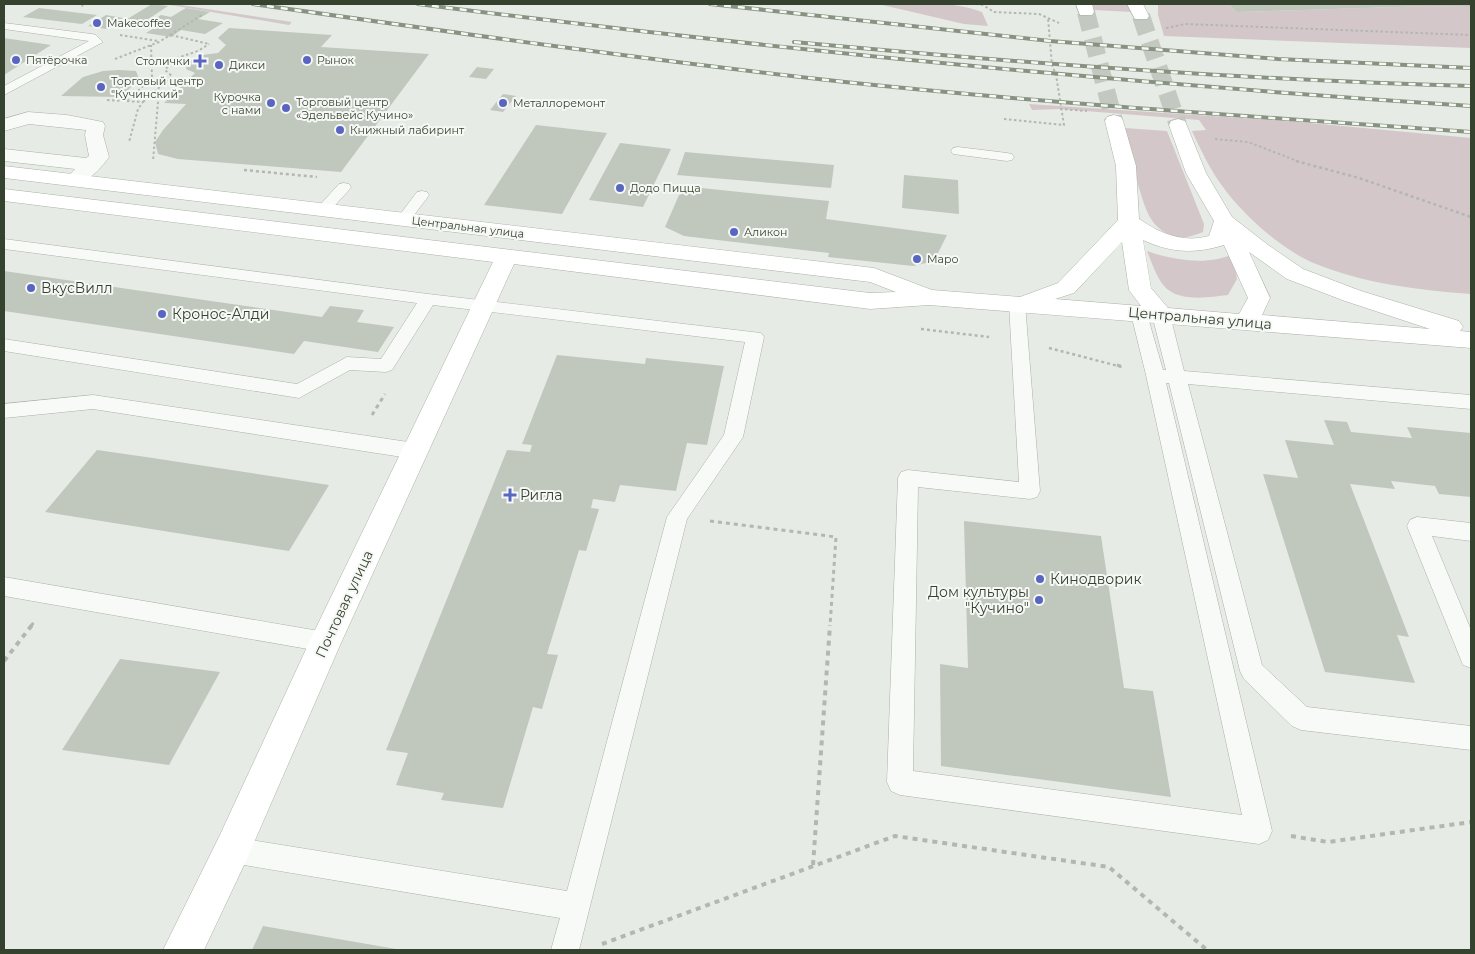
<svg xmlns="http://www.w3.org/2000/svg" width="1475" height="954" viewBox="0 0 1475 954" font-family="Montserrat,sans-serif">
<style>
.green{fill:#d4c7ca}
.building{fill:#c0c7bd}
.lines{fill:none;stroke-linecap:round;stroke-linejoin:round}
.secondary-tunnel{stroke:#c3c9c0;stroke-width:18;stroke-dasharray:18 9;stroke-linecap:butt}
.lane-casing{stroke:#aab2a7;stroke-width:1}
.street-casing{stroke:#aab2a7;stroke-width:1}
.secondary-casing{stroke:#aab2a7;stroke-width:1}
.path-far3{stroke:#b2b8af;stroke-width:2;stroke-dasharray:2.5 2.5;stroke-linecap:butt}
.path-far2{stroke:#b2b8af;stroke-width:2.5;stroke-dasharray:3 3;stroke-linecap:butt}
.path-far1{stroke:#b2b8af;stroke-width:3;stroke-dasharray:4 4;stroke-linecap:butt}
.path{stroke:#b2b8af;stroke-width:4;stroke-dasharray:5 5;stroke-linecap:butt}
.lane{fill:#f8faf7;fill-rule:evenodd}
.street{fill:#f8faf7;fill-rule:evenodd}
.secondary{fill:#fff;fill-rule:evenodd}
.rail-casing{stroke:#879380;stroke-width:4}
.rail{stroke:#f6f8f5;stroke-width:2.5;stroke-dasharray:7;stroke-linecap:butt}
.poi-dot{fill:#5866c2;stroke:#f6f8f5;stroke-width:2}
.labels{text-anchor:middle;stroke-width:4;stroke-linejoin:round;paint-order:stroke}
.far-poi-label{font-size:11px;fill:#35422e;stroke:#f6f8f5;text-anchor:start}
.far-street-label{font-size:11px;fill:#35422e;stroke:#f6f8f5}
.poi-label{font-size:14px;fill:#35422e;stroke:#f6f8f5;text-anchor:start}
.street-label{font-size:14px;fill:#35422e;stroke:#f6f8f5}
</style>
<rect width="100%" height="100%" fill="#e7ebe5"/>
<path class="green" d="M164 4H174L292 22 289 25Z
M878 4C912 4 950 0 982 12L988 26 964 24Z
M1092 4H1129L1132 12 1094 10Z
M1158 4H1228L1237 12 1427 6 1471 7V48L1164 36 1158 15Z
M1029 104 1289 121 1471 138V294C1419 290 1365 284 1316 264 1283 251 1243 215 1223 187 1210 170 1201 150 1192 131L1206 130 1199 120 1060 109 1032 110Z
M1125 128 1167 131 1204 224 1203 232C1195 235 1185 239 1176 237 1166 235 1156 227 1151 219 1139 199 1131 152 1125 128Z
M1147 251C1173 260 1207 266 1233 254L1237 279 1228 295C1210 297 1183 302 1167 289 1157 280 1152 263 1147 251Z"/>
<path class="building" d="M152 4 168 6 141 24 124 21Z
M1228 4H1471V7L1427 6 1237 12Z
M39 8 97 15 82 24 23 17Z
M186 8 210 12 198 19 223 23 205 34 181 30 171 37 146 33 159 25 149 23 161 15 171 17Z
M106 15 123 18 106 29 88 26Z
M229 28 332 35 321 47 429 54 341 172 178 159 158 154 155 142 163 130 186 104 164 103 195 73 186 69 188 62 202 55 218 53 226 45 218 38Z
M4 38 51 45 4 75Z
M477 67 494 69 486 79 469 77Z
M119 70 136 71 139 79 121 97 61 96 83 77 103 71Z
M503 94 516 96 503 112 490 110Z
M536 125 607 133 562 214 484 205Z
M620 143 671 149 643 207 589 200Z
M685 152 834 165 831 188 677 175Z
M904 175 958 180 959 214 902 208Z
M701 188 829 201 826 219 947 235 934 261 913 266 828 257 829 253 684 236 665 227 679 195Z
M4 271 322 317 330 306 364 310 357 322 394 327 378 352 304 341 294 354 4 311Z
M557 355 645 364 646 358 724 366 707 445 687 443 676 491 620 485 615 502 593 499 591 508 599 509 586 551 579 550 547 654 558 655 542 709 533 707 503 808 441 800 444 793 396 785 408 753 386 750 507 450 530 452 532 445 522 444Z
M1324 420 1347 422 1351 432 1412 438 1407 427 1471 433V497L1439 494 1435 486 1391 481 1395 489 1350 484 1409 637 1397 635 1415 683 1325 672 1263 474 1298 478 1285 440 1334 445Z
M97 450 146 457 329 485 289 551 45 512Z
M964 521 1101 536 1124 688 1153 691 1171 797 941 766 940 664 968 668Z
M120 659 220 672 169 765 62 750Z
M263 926 396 949V950H252Z"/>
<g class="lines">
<path class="secondary-tunnel" d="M1086 12 1114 121
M1141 16 1178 125"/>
<defs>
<path id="lane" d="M4 23 92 34 96 35 103 42 4 95V86L89 41 4 29Z
M958 147 1007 153 1012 154 1014 157 1012 160 1007 161 953 154 951 151 953 148Z
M344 183 349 184 351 187 349 190 328 213H318L315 210 318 207 339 184Z
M422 191 427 192 429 195 427 198 408 223H398L395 220 398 217 417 192Z
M4 239 428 294 761 333 764 337 743 437 687 519 579 950H551L560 918 232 863 222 860 219 850 222 840 232 837 567 891 667 517 724 435 745 342 433 305 392 370 386 372 350 370 299 398 4 351V339L297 384 347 357 381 359 417 303 4 249Z
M1017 298 1023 300 1025 304 1040 491 1037 497 1030 499 918 487 913 771 1242 815 1146 375 1131 314 1133 310 1139 308 1145 310 1147 314 1163 370H1166L1152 315 1155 311 1161 309 1167 311 1170 315 1184 371 1471 395V409L1188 384 1262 665 1307 707 1471 726V750L1301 730 1292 726 1244 679 1240 671 1169 383H1166L1272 831 1268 840 1259 844 900 795 891 791 887 782 898 478 901 472 908 470 1019 482 1009 304 1011 300Z
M93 395 415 443 422 446 425 451 422 456 415 459 93 409 4 418V404Z
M1417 517 1471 523V541L1432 536 1471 630V668L1463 665 1407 526 1410 520Z
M4 577 325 632 333 635 337 642 333 649 325 652 4 596Z"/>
<path id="street" d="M28 112 67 115 103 122 105 126 103 135 109 157C100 170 83 188 67 184L64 180 75 169 4 161V149L86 158 89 156 85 135 86 130 29 124 4 131V119Z"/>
<path id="secondary" d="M1076 4H1092L1094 12 1092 15H1080Z
M1127 4H1143L1149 16 1147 19H1135Z
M1114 115 1121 117 1123 121 1136 166 1139 219C1161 234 1183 243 1209 236L1214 221 1186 173 1169 125 1171 121 1178 119 1185 121 1206 173 1232 217 1268 245 1303 269 1361 291 1459 321 1463 327 1460 331 1471 332V348L929 305 870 309 514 264 341 643 245 863 204 950H163L219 837 314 632 493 262 4 201V189L870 293 896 292 870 282 4 178V166L874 268 932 290 1020 297 1058 283 1118 220 1116 166 1105 121 1107 117ZM1143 240C1171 253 1195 254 1224 245L1248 298 1239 314 1168 308 1151 288ZM1122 242 1129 290 1141 306 1055 299 1074 293ZM1249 252 1287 279 1345 301 1430 329 1262 315 1270 298Z"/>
</defs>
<use href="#lane" class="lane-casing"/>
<use href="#street" class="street-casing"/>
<use href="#secondary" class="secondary-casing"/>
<path class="path-far3" d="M82 4 83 8
M976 4 983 5 994 12 1039 14 1059 23
M1166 28 1185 24 1471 35
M120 35 158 41
M171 35 209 44
M115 59 159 42 202 15
M153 93 158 102 153 161
M107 100 143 102 138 109 129 142
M127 101 152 78 151 45
M143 102 172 76 165 70 174 59 198 51 209 44
M1060 109 1087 111
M1004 119 1064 125 1056 75 1052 65 1048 18
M1215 139 1248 142 1300 162"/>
<path class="path-far2" d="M1296 161 1359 178 1471 217
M244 170 317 177
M921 329 989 337
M1049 348 1122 367"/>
<path class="path-far1" d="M1117 365 1123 367
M372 415 385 394
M710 521 836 537 830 626
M31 626 34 622"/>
<path class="path" d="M4 661 32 625
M1291 836 1328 842 1471 822
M813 865 830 625
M602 944 895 836 1109 867 1207 950"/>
<use href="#lane" class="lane"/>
<use href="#street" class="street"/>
<use href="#secondary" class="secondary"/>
<defs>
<path id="rail" d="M253 4C450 32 647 60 845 82 1053 104 1262 117 1471 132
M418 4C768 49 1119 83 1471 106
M710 4 1050 41 1278 59 1471 68
M794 42C1019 63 1245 80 1471 86"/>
</defs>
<use href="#rail" class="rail-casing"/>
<use href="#rail" class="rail"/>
</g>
<g class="poi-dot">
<circle cx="97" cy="23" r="5"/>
<circle cx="16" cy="60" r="5"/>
<circle cx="307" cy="60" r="5"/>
<path d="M197.5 53.5h5v5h5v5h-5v5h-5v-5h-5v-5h5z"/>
<circle cx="219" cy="65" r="5"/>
<circle cx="101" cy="87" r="5"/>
<circle cx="271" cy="103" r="5"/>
<circle cx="503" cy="103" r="5"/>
<circle cx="286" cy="108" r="5"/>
<circle cx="340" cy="130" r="5"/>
<circle cx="620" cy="188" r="5"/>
<circle cx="734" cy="232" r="5"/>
<circle cx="917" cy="259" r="5"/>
<circle cx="31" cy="288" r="5"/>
<circle cx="162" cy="314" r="5"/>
<path d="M507.5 487.5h5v5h5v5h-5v5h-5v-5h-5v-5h5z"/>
<circle cx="1040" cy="579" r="5"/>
<circle cx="1039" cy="600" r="5"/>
</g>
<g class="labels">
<g class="far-poi-label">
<text x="107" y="27">Makecoffee</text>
<text x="26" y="64">Пятёрочка</text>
<text x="317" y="64">Рынок</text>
<text x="190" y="65" text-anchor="end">Столички</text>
<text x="229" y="69">Дикси</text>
<text x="111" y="85">Торговый центр<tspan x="111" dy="13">"Кучинский"</tspan></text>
<text x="261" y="101" text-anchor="end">Курочка<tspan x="261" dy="13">с нами</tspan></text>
<text x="296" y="106">Торговый центр<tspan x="296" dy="13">«Эдельвейс Кучино»</tspan></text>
<text x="513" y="107">Металлоремонт</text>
<text x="350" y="134">Книжный лабиринт</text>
<text x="630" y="192">Додо Пицца</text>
<text x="744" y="236">Аликон</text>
<text x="927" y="263">Маро</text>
</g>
<g class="far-street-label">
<text transform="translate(468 227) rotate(7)" y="4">Центральная улица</text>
</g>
<g class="poi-label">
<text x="41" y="293">ВкусВилл</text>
<text x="172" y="319">Кронос-Алди</text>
<text x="520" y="500">Ригла</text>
<text x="1050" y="584">Кинодворик</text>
<text x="1029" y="597" text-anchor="end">Дом культуры<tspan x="1029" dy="16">"Кучино"</tspan></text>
</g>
<g class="street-label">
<text transform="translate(1200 318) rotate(5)" y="5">Центральная улица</text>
<text transform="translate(344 604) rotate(-65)" y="5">Почтовая улица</text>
</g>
</g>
<rect width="1475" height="954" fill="none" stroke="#35422e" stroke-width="10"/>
</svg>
